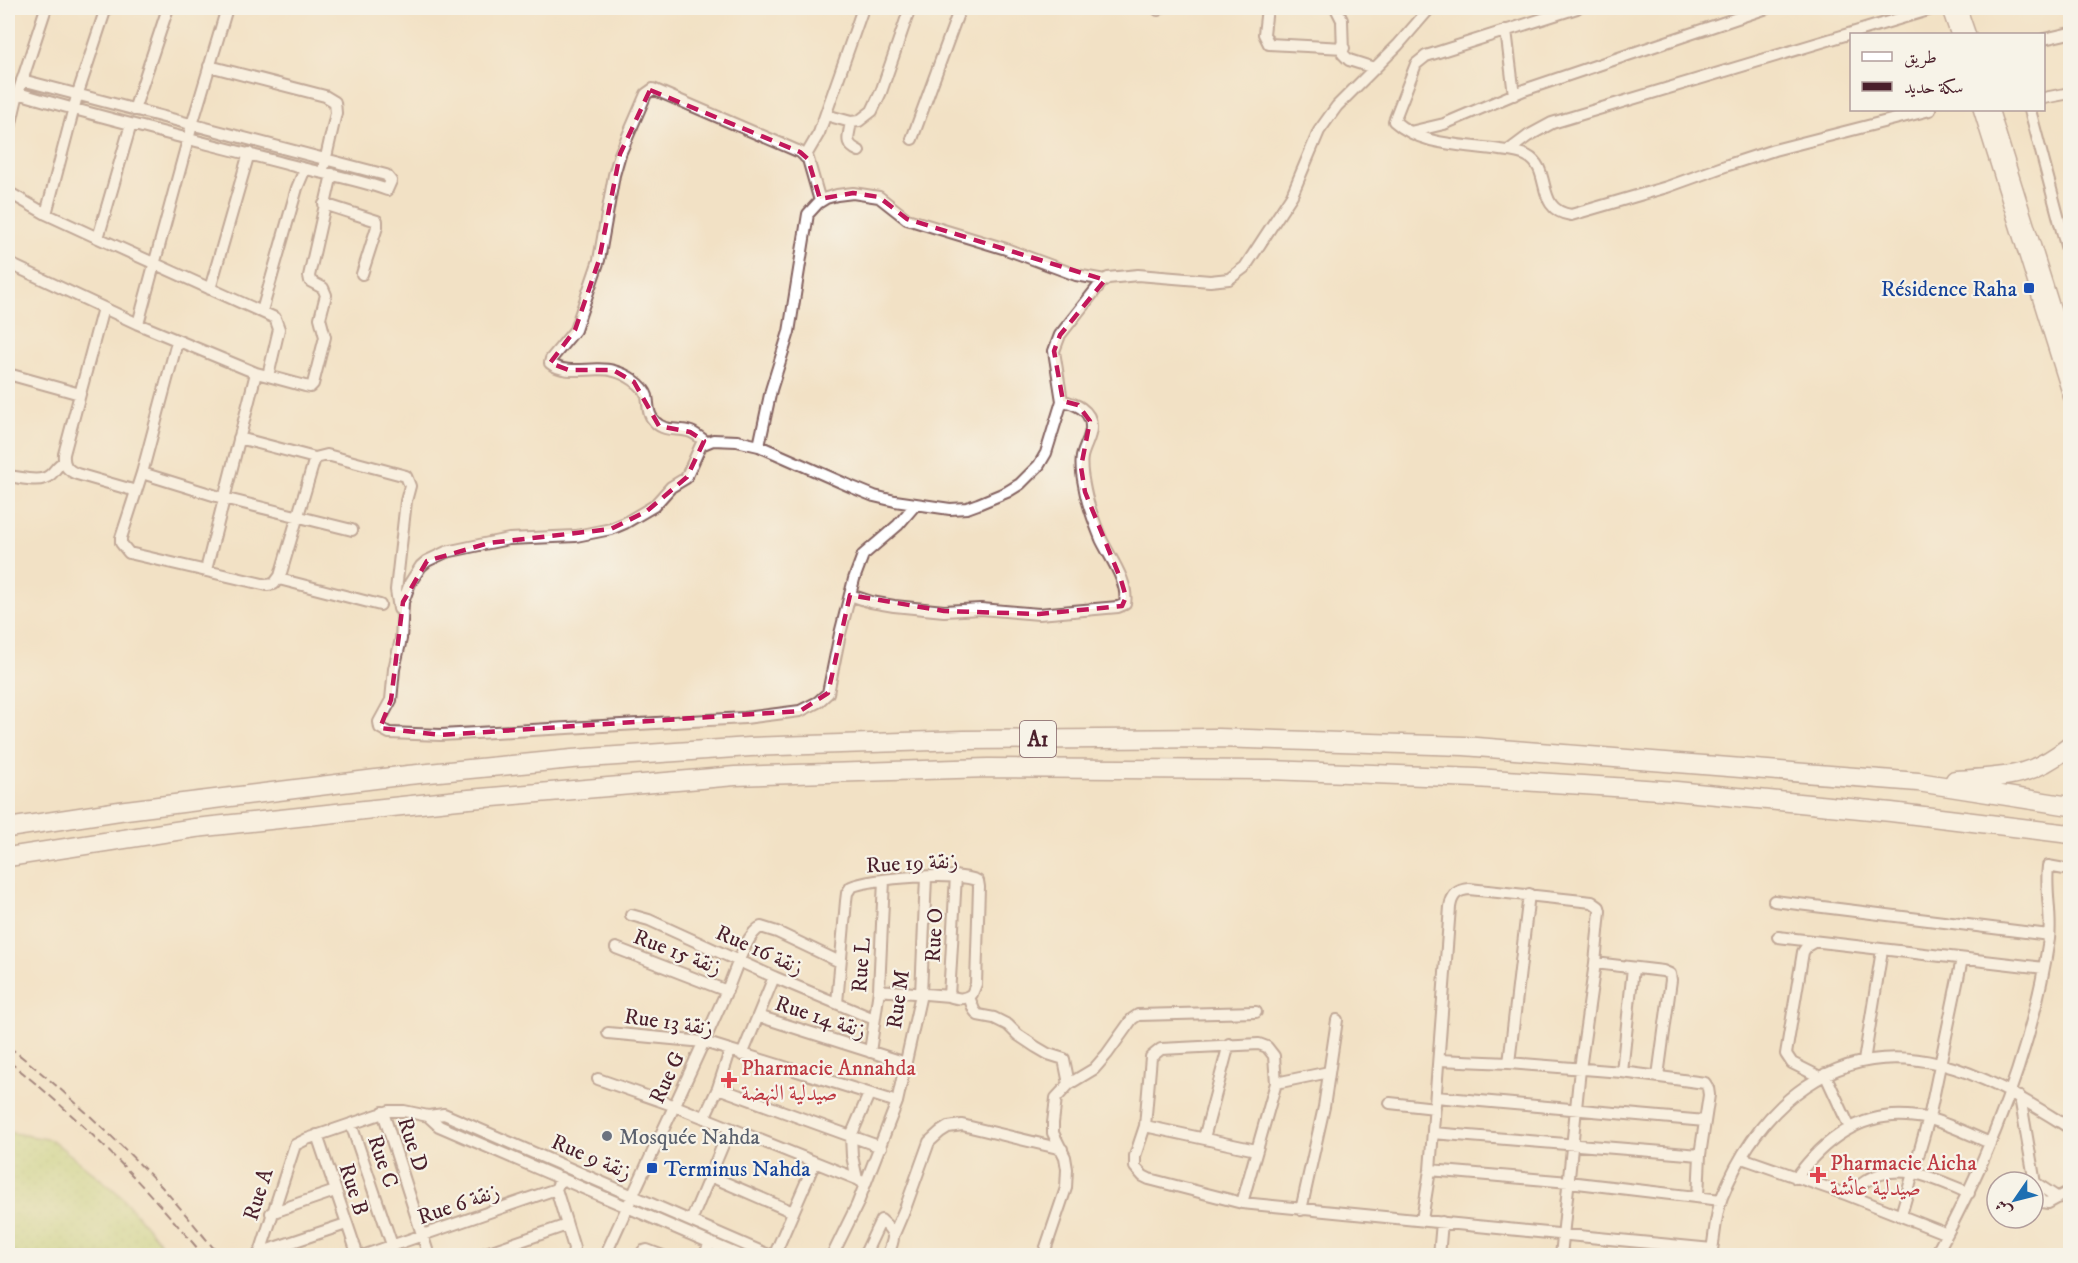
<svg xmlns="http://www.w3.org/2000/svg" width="2078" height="1263" viewBox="0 0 2078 1263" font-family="'IM FELL DW Pica',Amiri,serif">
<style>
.grass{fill:url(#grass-dots);stroke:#827851;stroke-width:1.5}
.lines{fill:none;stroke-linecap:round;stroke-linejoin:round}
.minor-casing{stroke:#856361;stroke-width:14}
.tertiary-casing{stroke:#856361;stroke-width:15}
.motorway-casing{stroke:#856361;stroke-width:21}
.minor{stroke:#fff;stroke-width:10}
.tertiary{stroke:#fff;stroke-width:12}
.motorway{stroke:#fff;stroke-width:18}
.rail{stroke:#4a1f2b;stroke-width:2;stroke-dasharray:9 4.5;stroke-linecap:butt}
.marked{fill:none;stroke:#c2185b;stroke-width:4.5;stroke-dasharray:12 8;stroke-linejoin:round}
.transit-dot{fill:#1a4fb4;stroke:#f7f3e8;stroke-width:2}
.health-dot{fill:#e0444e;stroke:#f7f3e8;stroke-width:2}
.worship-dot{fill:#6b7280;stroke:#f7f3e8;stroke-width:2}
.labels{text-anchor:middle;stroke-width:4.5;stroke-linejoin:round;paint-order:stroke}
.shield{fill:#f7f3e8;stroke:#7e5f64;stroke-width:1.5}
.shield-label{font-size:21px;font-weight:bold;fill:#4a1f2b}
.transit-label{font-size:22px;fill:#164399;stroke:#f7f3e8;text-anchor:end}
.street-label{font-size:22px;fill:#4a1f2b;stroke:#f7f3e8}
.health-label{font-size:22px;fill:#be3a42;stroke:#f7f3e8;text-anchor:start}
.worship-label{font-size:22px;fill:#5b616d;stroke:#f7f3e8;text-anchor:start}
</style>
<defs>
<pattern id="grass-dots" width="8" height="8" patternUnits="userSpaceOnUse" patternTransform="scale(1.5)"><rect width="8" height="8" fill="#b9d277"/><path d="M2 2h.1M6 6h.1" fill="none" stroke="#a1b467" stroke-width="1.8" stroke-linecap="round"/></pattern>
</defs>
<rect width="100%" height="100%" fill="#f7f3e8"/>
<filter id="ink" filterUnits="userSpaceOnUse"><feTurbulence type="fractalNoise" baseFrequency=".0167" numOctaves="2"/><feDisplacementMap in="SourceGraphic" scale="12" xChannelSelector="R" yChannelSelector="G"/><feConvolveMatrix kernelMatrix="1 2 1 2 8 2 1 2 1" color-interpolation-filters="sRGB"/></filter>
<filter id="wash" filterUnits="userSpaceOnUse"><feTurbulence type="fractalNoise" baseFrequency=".008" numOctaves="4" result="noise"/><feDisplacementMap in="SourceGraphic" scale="24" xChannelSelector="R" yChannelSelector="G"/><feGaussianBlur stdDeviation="1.35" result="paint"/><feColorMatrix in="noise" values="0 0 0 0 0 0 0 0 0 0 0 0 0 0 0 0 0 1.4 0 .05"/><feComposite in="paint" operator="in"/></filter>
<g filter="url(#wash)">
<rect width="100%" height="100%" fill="#f2e1c5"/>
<path class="grass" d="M8 1132 52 1140 119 1194 171 1255H8Z"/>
</g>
<g filter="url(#ink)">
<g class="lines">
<defs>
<path id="minor" d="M1267 8 1264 34 1269 44 1344 48
M1336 8 1342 20 1343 54 1349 60 1374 68
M1577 8 1426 56 1416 64 1394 121C1423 147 1463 144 1500 150 1508 151 1520 152 1527 156 1553 169 1534 210 1571 215L1667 187 1728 165 1774 150 1930 110
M1158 10 1160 8
M1506 30 1514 95
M2044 39 2070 33
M209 66 325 96 335 102 336 113 324 166
M18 93C112 121 207 143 302 168 331 175 359 180 387 190L391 181 386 175 22 80
M2044 98 2070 93
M134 110 168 8
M2030 110 2070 261
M826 115 851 122
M1410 132 1444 124 1524 90 1767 8
M8 136 18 93 46 8
M912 139 960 8
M859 151C843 144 849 136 851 122L859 121 872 111 881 92 910 8
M1508 151 1528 136 1552 123 1935 8
M805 157 819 133 863 8
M8 192 46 214 98 238 275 318 279 329 268 376 256 373 138 324 8 263
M324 204 377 221V227L362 274
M46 214 77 96 106 8
M98 238 131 124
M210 289 249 153
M103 308 64 454C63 465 67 470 77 474L136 491
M262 311 297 188 305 169
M138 324 192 125 227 8
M177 342 142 473 121 538V543L129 553 267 585 274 584 280 576 315 458
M8 374 80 394
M268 376 305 386 310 387 313 384 325 337 320 318 326 295 323 288 310 281 309 276 332 174
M239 438 315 458 327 455 406 476 410 486 406 501 396 590 399 609
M706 442C702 439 696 434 691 432 678 427 666 433 655 422 647 414 649 406 647 396 643 384 626 374 614 371 595 365 567 377 550 363L551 359 575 330 599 260 614 175 620 154 646 94 653 89 800 152 808 159 820 201
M759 446 771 390 789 332 808 214 818 203 826 198 837 195 853 193 879 197 907 219 1006 249 1076 275 1105 280
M142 473 223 498 352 530
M8 476C20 477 40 484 50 475 55 471 57 465 64 462
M916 504 898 525 863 555 854 579 840 634 828 693 818 702 800 711 745 718 441 735 389 733 380 728 379 722 391 700 394 669 401 639 403 602 410 583 421 566 427 561 446 552 489 543 509 539 576 536 611 529 625 523 654 506 671 487 686 478 701 445 713 440 737 441 759 446 852 487 874 496 895 501 950 509 967 508 978 504 1007 492 1020 484 1039 465 1046 453 1062 401 1054 351 1060 335 1101 283 1108 278 1138 275 1210 281 1229 279 1245 267 1292 195 1319 131 1329 117 1337 106 1398 45 1430 8
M206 570 256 373
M279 579 380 605
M850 595 871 602 894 606 944 611 981 609 1039 614 1118 607 1125 604C1129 582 1110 558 1101 539 1095 524 1088 506 1085 490 1083 479 1080 468 1082 457 1084 447 1092 436 1091 426 1091 410 1075 403 1062 401
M1774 901 2049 935
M631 915 649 920 774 977 874 1019
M1778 937 2044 968
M1814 942 1807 946 1803 952 1786 1054 1792 1063 1820 1077
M616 948 727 991
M1595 963 1663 971 1670 974 1671 980 1658 1076
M949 996 956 876
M969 997 974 1010 978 1015 994 1018 1008 1025 1018 1035 1036 1047 1048 1054 1064 1059 1069 1084 1056 1098 1053 1123V1133L1065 1157 1067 1169 1066 1188 1043 1256
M837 1003 846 901 847 893 851 887C869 878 960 871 978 881L979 887 976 984 972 994C964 1000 958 999 949 996L879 990
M758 1016 906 1063
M608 1033 704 1042 897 1102
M870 1052 879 990 884 880
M742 1055 774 977
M1439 1060 1509 1063 1622 1072 1705 1083 1708 1088 1709 1095 1700 1155 1698 1196
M1864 1061 1882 950
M1509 1063 1529 894
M1622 1072 1633 968
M1825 1074 1850 1128
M598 1079 675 1106 857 1179
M1276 1083 1329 1072
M1069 1084 1094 1069 1107 1054 1132 1019 1138 1015 1256 1012
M718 1088 881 1147
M1436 1097 1705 1121
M2020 1097 2037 1195 2042 1202 2048 1203 2070 1191
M1390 1103 1435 1108
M383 1112 429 1256
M428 1116 439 1126 741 1256
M704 1118 718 1088 730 1051
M351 1124 392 1245
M1145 1126 1256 1150
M1433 1133 1700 1155
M317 1135 358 1256
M1204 1138 1229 1044
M1742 1158 1848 1195 1947 1234
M1430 1170 1569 1182 1721 1200
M710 1176 793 1212
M1796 1178C1823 1141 1859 1113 1907 1116 1915 1117 1923 1117 1930 1119 1951 1125 1971 1135 1990 1143
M862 1182 857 1179 852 1156 851 1136 869 1094
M2034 1182 2058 1198
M556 1189 574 1248 573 1256
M1848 1195C1854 1190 1860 1185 1866 1181 1900 1159 1937 1180 1969 1193
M1242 1203 1276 1083 1274 1056 1267 1047 1259 1044 1161 1049 1151 1057 1145 1126 1135 1156V1167L1143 1176 1149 1179 1242 1203 1712 1249
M1301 1210 1324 1107 1337 1020
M271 1213 335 1191
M1901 1215 1929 1118 1962 959
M1422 1220 1430 1170 1450 907C1452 895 1457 890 1469 889L1592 902 1599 907 1600 911 1595 963 1580 1069 1561 1256
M691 1221 730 1128
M894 1234 906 1206 929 1142 940 1132 948 1127 962 1125 1062 1149
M259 1253 346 1224
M1711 1255C1715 1237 1715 1215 1722 1197 1759 1105 1836 1038 1940 1064 1988 1076 2029 1103 2070 1128
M259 1256 295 1145 307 1139 389 1111H404L428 1116 444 1114 771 1256
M362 1256 556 1189 561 1178
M477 1256 567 1225
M605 1256C645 1167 688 1079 727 990 734 975 746 933 761 927L777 932 840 962
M640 1256 643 1251 647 1250 663 1256
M704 1256 710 1243
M774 1256 815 1162
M832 1256 857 1205 897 1102 921 994 926 877
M864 1256 881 1220C897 1234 895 1237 887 1256
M1439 1256 1442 1222
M1935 1256C1990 1157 2032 1051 2049 939 2052 915 2045 891 2048 866L2070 870"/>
<path id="tertiary" d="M1948 8 1957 34
M1960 8 1969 34
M1980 110 2070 397
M1992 110 2070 361"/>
<path id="motorway" d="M1955 780C2005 777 2030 778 2070 746
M8 828 126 810 408 775 572 759 750 747 964 740 1218 738 1464 746 1918 782 2070 806
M8 857 195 828 458 800 735 776 988 768 1270 770 1476 778 1676 791 1891 812 2070 834"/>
</defs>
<use href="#minor" class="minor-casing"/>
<use href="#tertiary" class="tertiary-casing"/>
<use href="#motorway" class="motorway-casing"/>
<use href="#minor" class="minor"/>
<use href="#tertiary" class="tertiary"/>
<use href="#motorway" class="motorway"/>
<path class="rail" d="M8 1046C62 1088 112 1135 160 1185 181 1208 200 1232 220 1256
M8 1061C81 1118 144 1185 204 1256"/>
</g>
</g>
<path d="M0 0H2078V1263H0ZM650 90 800 152 808 159 820 199 853 193 879 197 907 219 1105 280 1060 335 1054 351 1063 401 1078 405 1090 421 1081 467 1085 492 1121 580 1126 597 1122 606 1039 614 944 611 850 595 828 693 800 711 441 735 380 728 391 700 403 602 427 561 489 543 611 529 647 511 687 477 704 441 690 432 659 426 634 382 613 370H569L550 363 575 330 599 260 620 154Z" fill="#f2e1c5" fill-opacity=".55" fill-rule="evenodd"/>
<path class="marked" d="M650 90 800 152 808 159 820 199 853 193 879 197 907 219 1105 280 1060 335 1054 351 1063 401 1078 405 1090 421 1081 467 1085 492 1121 580 1126 597 1122 606 1039 614 944 611 850 595 828 693 800 711 441 735 380 728 391 700 403 602 427 561 489 543 611 529 647 511 687 477 704 441 690 432 659 426 634 382 613 370H569L550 363 575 330 599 260 620 154Z"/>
<g class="transit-dot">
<rect x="2023" y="282" width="12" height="12" rx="3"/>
<rect x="646" y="1162" width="12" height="12" rx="3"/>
</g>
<g class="health-dot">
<path d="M726 1071h6v6h6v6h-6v6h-6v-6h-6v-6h6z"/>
<path d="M1815 1166h6v6h6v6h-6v6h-6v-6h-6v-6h6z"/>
</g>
<circle class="worship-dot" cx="607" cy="1136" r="6"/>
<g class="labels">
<rect class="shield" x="1020" y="721" width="36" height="36" rx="4.5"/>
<g class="shield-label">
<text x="1038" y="746">A1</text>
</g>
<g class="transit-label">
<text x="2017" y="296">Résidence Raha</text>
<text x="664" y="1176" text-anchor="start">Terminus Nahda</text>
</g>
<g class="street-label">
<text transform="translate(912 862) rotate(-3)" y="8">Rue 19 زنقة</text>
<text transform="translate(933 935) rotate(-87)" y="8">Rue O</text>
<text transform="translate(760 949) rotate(24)" y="8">Rue 16 زنقة</text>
<text transform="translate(678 951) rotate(21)" y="8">Rue 15 زنقة</text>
<text transform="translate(860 965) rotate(-86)" y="8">Rue L</text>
<text transform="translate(897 999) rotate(-82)" y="8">Rue M</text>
<text transform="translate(821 1016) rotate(18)" y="8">Rue 14 زنقة</text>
<text transform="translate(669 1021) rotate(8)" y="8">Rue 13 زنقة</text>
<text transform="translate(666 1077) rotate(-65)" y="8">Rue G</text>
<text transform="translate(414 1144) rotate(72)" y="8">Rue D</text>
<text transform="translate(592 1156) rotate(23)" y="8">Rue 9 زنقة</text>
<text transform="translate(384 1161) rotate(71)" y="8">Rue C</text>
<text transform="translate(355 1189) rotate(72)" y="8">Rue B</text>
<text transform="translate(257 1194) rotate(-72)" y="8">Rue A</text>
<text transform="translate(458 1203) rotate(-19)" y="8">Rue 6 زنقة</text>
</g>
<g class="health-label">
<text x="741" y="1075">Pharmacie Annahda<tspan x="741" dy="25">صيدلية النهضة</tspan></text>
<text x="1830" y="1170">Pharmacie Aicha<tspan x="1830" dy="25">صيدلية عائشة</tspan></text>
</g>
<g class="worship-label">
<text x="619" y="1144">Mosquée Nahda</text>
</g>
</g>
<rect width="2078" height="1263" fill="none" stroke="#f7f3e8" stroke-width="30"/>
<rect x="1850" y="33" width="195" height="78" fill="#f7f3e8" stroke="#b29e9c" stroke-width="1.5"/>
<rect x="1862" y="52" width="30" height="9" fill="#ffffff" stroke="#b29e9c" stroke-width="1.5"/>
<text x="1904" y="63" font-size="18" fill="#4a1f2b">طريق</text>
<rect x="1862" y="82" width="30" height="9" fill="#4a1f2b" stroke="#b29e9c" stroke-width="1.5"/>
<text x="1904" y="93" font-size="18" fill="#4a1f2b">سكة حديد</text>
<g transform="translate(2015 1200) rotate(235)"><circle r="28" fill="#f7f3e8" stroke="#b29e9c" stroke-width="1.5"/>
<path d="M0-4.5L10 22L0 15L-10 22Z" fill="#1f6fb2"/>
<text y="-9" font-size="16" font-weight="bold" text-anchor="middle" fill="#4a1f2b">ش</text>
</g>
</svg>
